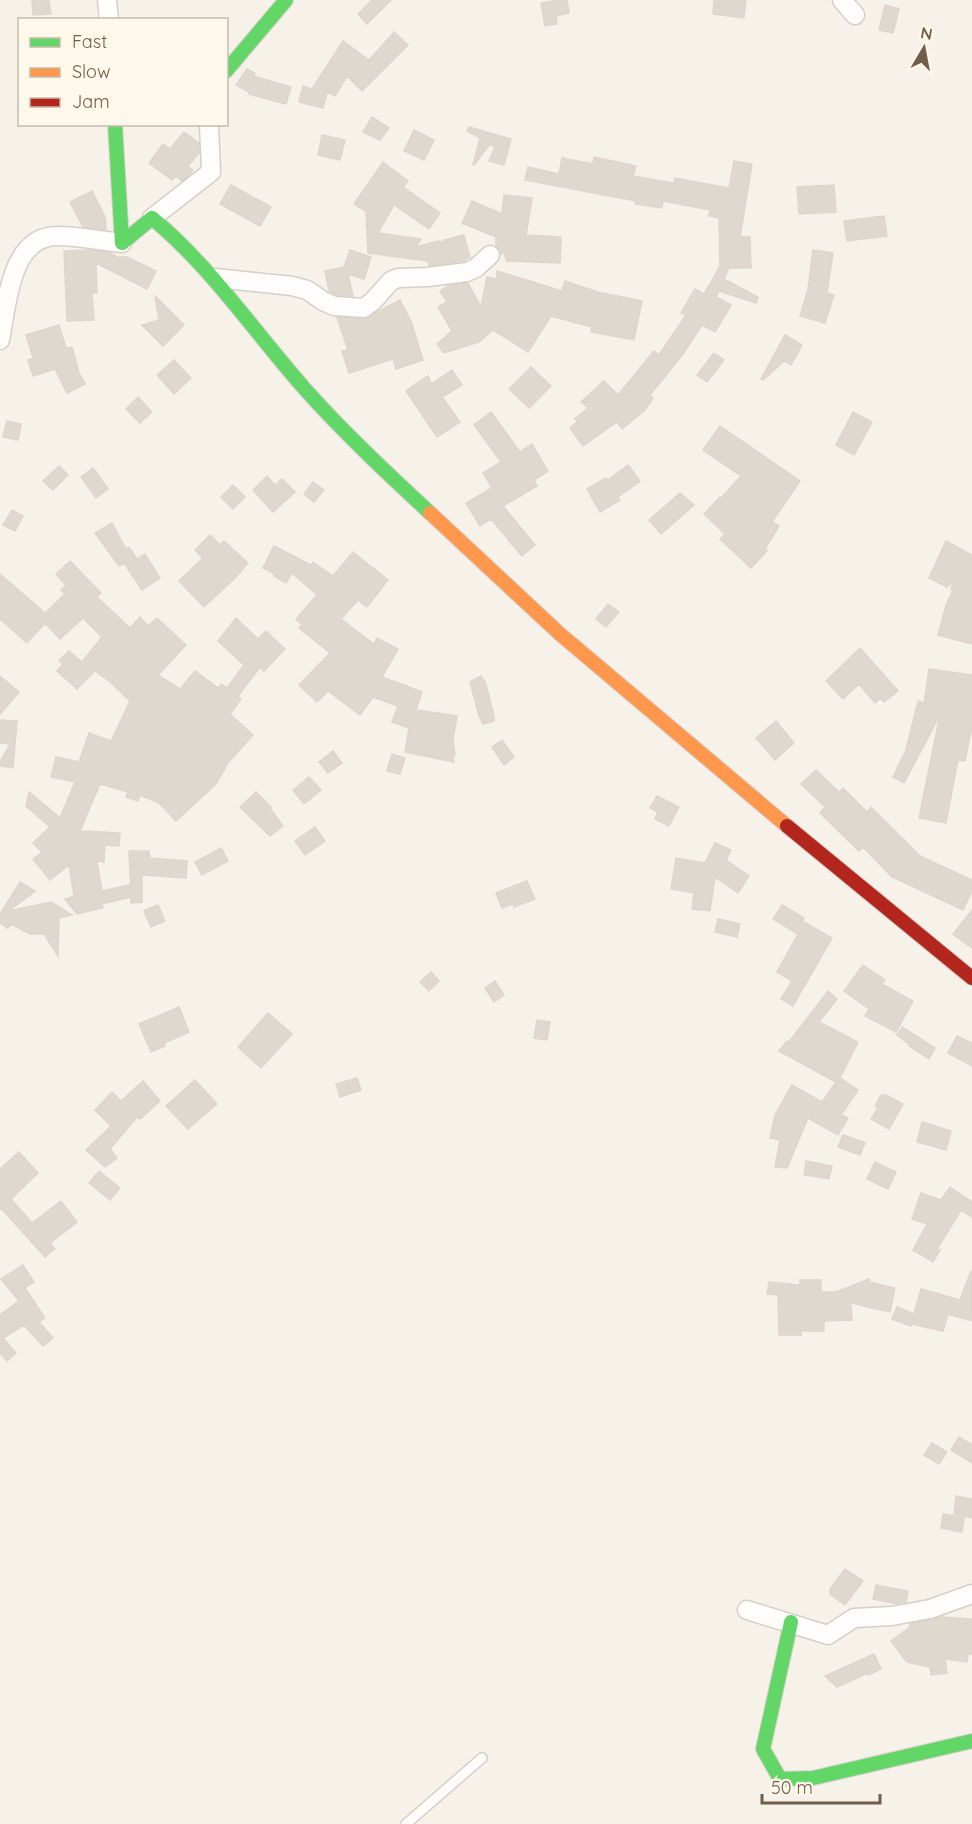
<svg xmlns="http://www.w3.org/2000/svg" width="972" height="1824" viewBox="0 0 972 1824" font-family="Quicksand,sans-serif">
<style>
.building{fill:#dfd8cf;stroke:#ded6cc;stroke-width:1.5}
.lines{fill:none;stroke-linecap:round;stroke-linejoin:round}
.lane-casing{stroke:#d5cfc8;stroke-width:12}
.street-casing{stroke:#d5cfc8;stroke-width:21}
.fast-casing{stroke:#d6cfc7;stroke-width:16}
.slow-casing{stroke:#d6cfc7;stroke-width:16}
.jam-casing{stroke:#d6cfc7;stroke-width:16}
.lane{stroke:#fefdfc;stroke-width:9}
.street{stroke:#fefdfc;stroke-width:18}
.fast{stroke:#63d668;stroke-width:14}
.slow{stroke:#ff974d;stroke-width:14}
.jam{stroke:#b3261e;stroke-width:14}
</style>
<rect width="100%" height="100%" fill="#f6f2e9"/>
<path class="building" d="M32 0H49L51 14 33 15Z
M372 0H391L367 24 358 14Z
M558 0H567L569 13 556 16 557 24 545 26 541 3Z
M714 0H746L744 18 713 14Z
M885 5 899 9 893 33 879 30Z
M394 32 408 45 362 91 347 76 335 96 327 92 323 108 299 102 303 86 312 89 343 41 369 60Z
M247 69 255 73 253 76 291 87 286 104 249 94V92L236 85Z
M372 117 389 128 380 140 363 132Z
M469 127 511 139 504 165 489 161 495 147 490 144 474 165H473L480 138 467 131Z
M414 130 434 140 424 160 404 151Z
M184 132 199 143V153L188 166 193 170 189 175 182 181 176 176 172 180 149 163 163 144 170 149Z
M322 135 345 140 340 160 318 155Z
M594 157 636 166 633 176 674 183 675 178 729 188 734 161 752 164 740 237H750L751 268H729L724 279 758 297 756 303 719 291 716 297 731 305 715 332 702 325 683 354 650 395 653 398 645 410 622 429 617 422 583 446 570 428 577 422 575 419 588 408 581 402 604 381 618 395 654 351 659 355 686 315 681 313 695 289 704 294 720 266 719 218 709 216 710 210 663 201 662 208 635 204 636 201 525 180 528 167 559 174 562 158 593 164Z
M383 162 408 181 403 187 440 213 429 229 394 205 378 233 421 239 416 247 438 241 448 243 444 240 464 235 470 258 469 257 464 261 429 266 428 261 368 253 366 211 354 204Z
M231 185 271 207 260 226 220 204Z
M834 185 836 212 799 214 797 187Z
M92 191 105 217 106 229 105 230 83 227 70 202Z
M504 195 532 198 526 235 561 237 560 263 507 261 504 253 501 254 496 246V237L462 223 472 201 502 214Z
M884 216 887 236 847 241 844 221Z
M91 250 111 253 117 257H127L156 271 147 289 96 263 97 293H92L94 320 67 321 64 251Z
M350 250 371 257 364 279 348 274 353 296 337 295 329 291 325 271 344 267Z
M813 250 833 253 827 293 834 295 825 323 800 316 808 289Z
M497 271 562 291 565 281 598 292 642 301 634 340 591 332 592 327 551 316 528 352 493 330 479 342 444 353 437 344 452 331 438 307 447 302 440 291 448 286 468 283 481 307 487 277 497 279Z
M155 296 184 325 163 346 142 325 159 320Z
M400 300 411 321 423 360 396 369 393 359 349 373 342 351 348 350 337 317 364 319Z
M59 325 66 348 72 347 79 373 85 384 67 393 55 369 33 376 28 360 33 358 26 335Z
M785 335 802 345 791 365 784 361 763 380 761 379Z
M714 353 724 360 707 382 697 375Z
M174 360 191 378 174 394 157 375Z
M531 367 551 386 529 408 509 389Z
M452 370 462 385 442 397 460 422 437 437 406 391 428 376 431 384Z
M138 397 152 412 140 423 126 409Z
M491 412 520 452 532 444 548 471 534 480 537 486 503 506 535 545 522 556 491 519 480 526 466 503 492 488 483 473 501 462 474 425Z
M853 412 872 422 854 455 836 445Z
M7 421 21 424 18 440 3 437Z
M720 426 800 481 772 522 779 526 765 549 767 551 751 568 720 539 725 534 704 514 720 497 721 498 741 476 703 450Z
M628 465 640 481 618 497 620 500 600 512 587 489 606 478 608 480Z
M59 466 68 475 53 490 43 481Z
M93 468 108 489 96 498 81 477Z
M267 476 275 485 282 479 295 492 273 512 253 490Z
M313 482 324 490 314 502 304 494Z
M233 485 245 497 233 509 221 497Z
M680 493 694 505 661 534 649 520Z
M12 510 23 516 15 531 3 525Z
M112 523 126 549 129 547 137 559 145 554 160 578 142 590 124 563 119 566 95 533Z
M210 535 220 545 224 541 248 563 235 578 204 607 179 581 203 558 195 550Z
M946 541 972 555V644L938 635 946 605 953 590 951 589 953 581 947 587 929 578Z
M274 546 311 565 313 562 333 576 353 552 388 580 367 607 358 600 341 619 374 644 377 638 398 649 382 677 422 692 416 710 457 716 453 739 455 755H453L454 762 405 752 409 728 392 722 398 706 373 697 360 715 328 691 317 702 299 685 330 653 299 628 302 625 296 619 317 595 292 573 286 583 274 576 275 574 263 568Z
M70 561 101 593 97 597 130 628 140 617 148 626 157 618 186 645 158 675 180 689 195 671 218 688 221 684 227 688 244 665 218 641 236 618 258 639 266 631 285 649 264 671 260 667 238 696 241 699 230 714 253 735 228 763 216 784 176 821 159 803 140 795 138 801 126 797 128 792 100 784 80 831 120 833 119 846 105 845 104 862 97 861 102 891 129 885 131 896 129 851H149L150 858 187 861 186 878 142 875V902L131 903V897L102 904 103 908 77 914 65 899 74 896 69 865 50 880 33 859 42 852 33 843 50 827 26 806 29 792 60 818 75 782 51 777 56 757 79 762 89 733 111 741 130 701 109 681 95 671 77 689 57 671 63 664 59 661 69 651 82 662 102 637 83 618 60 639 45 623 27 643 0 619V574L45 613 65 594 61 590 66 585 56 574Z
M608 604 619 612 606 627 596 619Z
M860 648 898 691 884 702 881 698 875 703 859 684 843 699 826 681Z
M929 669 972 675V727L965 761 958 760 946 823 919 818 940 715 904 783 893 777 906 750 918 701 924 703Z
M0 676 19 692 0 714Z
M481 676 486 684 494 716V721L483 724 479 716 470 682Z
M0 720 17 721 13 768 0 766V762L10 744 0 743Z
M776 721 794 743 775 760 756 738Z
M502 740 514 757 504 765 492 747Z
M333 751 342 763 328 773 319 762Z
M392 754 405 758 400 774 387 771Z
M816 770 839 792 843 788 867 812 871 807 920 856 972 880V891L963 910 892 877 863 847 859 851 820 813 825 807 801 784Z
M309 777 321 790 304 804 293 790Z
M256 792 271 807 270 808 283 826 270 836 240 807Z
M657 796 679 807 669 826 655 819 658 812 650 808Z
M315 827 325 841 305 855 295 841Z
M715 843 731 850 726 860 749 876 738 893 715 877 710 911 692 909 694 893 671 889 676 858 705 863Z
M221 848 228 861 202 875 195 862Z
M527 881 535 899 514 907 513 904 502 908 496 893Z
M20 882 35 891 9 911 51 902 72 915 59 918 58 956 44 934H30L11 924 8 928 0 923V914Z
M158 905 165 921 151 927 144 911Z
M782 905 804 918 802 921 832 938 793 1006 781 999 792 981 777 972 798 934 773 919Z
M972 910V948L953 934Z
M718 919 740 924 737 937 715 932Z
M863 965 885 980 882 984 913 1001 896 1032 865 1016 869 1009 844 991Z
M431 972 439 981 429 991 420 982Z
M495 981 504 995 494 1002 485 988Z
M828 991 837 999 819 1022 858 1042 840 1078 858 1090 841 1115 848 1118 838 1135 808 1118 787 1168 775 1167 780 1140 770 1138 775 1115 792 1085 822 1102 836 1082 779 1051 787 1041 789 1042Z
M179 1007 189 1032 164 1043 165 1046 151 1052 139 1024Z
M268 1013 292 1034 261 1068 238 1047Z
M537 1020 550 1022 547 1040 534 1038Z
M902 1027 935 1048 929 1059 909 1046 910 1045 897 1035Z
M957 1036 972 1043V1066L948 1053Z
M357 1078 361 1090 340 1097 336 1084Z
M195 1080 217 1104 188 1129 166 1106Z
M143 1081 160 1101 140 1119 138 1116 110 1149 117 1158 105 1167 86 1150 111 1126 95 1110 112 1092 121 1101Z
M881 1095H886L903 1104 889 1129 871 1119 878 1108 875 1106Z
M922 1122 951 1131 946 1150 917 1142Z
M843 1135 865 1143 860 1155 838 1147Z
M19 1152 38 1173 11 1199 32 1223 61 1201 77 1222 50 1243 55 1249 45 1257 1 1208 0 1209V1169Z
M806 1161 832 1166 829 1179 804 1175Z
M875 1162 896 1172 888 1189 867 1179Z
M99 1171 120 1188 110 1200 89 1183Z
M950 1187 972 1202V1217L961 1210 937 1249 940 1250 933 1262 913 1250 927 1224 912 1219 921 1193 941 1200Z
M23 1265 34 1282 25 1288 45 1318 39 1322 53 1338 43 1346 24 1325 3 1338 16 1353 7 1361 0 1353V1315L19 1301 1 1279Z
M971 1271 972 1321 948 1314 943 1331 912 1324 911 1326 892 1319 897 1307 914 1314 921 1289 960 1300Z
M869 1279 870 1282 895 1288 890 1312 851 1303 852 1320 824 1321V1331H801V1335H779L778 1295 767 1294 769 1282 800 1285V1280H821V1292H836Z
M959 1437 972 1445V1463L951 1450Z
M932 1443 947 1452 939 1464 924 1455Z
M956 1496 972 1499V1518L954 1514Z
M943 1514 964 1518 962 1532 941 1528Z
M845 1569 863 1581 845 1605 830 1594V1589Z
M876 1585 908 1591 906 1602 897 1604 873 1599Z
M941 1617 972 1619V1654H968L967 1662 945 1659 947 1673 931 1675 930 1667 907 1662 891 1641 909 1628 910 1624Z
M874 1654 881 1669 868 1675V1673L837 1687 825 1676Z"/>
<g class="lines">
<defs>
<path id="lane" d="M406 1824 482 1758"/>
<path id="street" d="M107 0 109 20
M842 0 855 15
M152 218 211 172 209 124
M216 278 292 286 307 290 323 301 334 306 364 308 373 301 391 281 398 278 428 277 467 272 476 268 490 255
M0 340C7 305 10 236 57 236 79 236 101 241 122 243
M747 1610 828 1635 854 1618 892 1616 930 1609 972 1594"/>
<path id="fast" d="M226 71 286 0
M115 124 122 243 152 218C211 267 253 330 304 388 343 432 387 473 430 513
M791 1622 763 1749 780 1779 813 1778 972 1741"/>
<path id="slow" d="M430 513 560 634 787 826"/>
<path id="jam" d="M787 826 972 978"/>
</defs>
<use href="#lane" class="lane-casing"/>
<use href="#street" class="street-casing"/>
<use href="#fast" class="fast-casing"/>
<use href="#slow" class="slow-casing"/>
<use href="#jam" class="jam-casing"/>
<use href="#lane" class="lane"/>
<use href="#street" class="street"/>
<use href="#fast" class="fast"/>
<use href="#slow" class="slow"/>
<use href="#jam" class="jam"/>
</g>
<rect x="18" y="18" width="210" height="108" fill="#fef8ea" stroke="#c6baaa" stroke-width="1.5"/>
<rect x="30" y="38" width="30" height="9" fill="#63d668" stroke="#c6baaa" stroke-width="1.5"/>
<text x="72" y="48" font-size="18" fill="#725d4b">Fast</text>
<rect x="30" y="68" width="30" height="9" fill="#ff974d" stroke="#c6baaa" stroke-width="1.5"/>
<text x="72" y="78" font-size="18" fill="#725d4b">Slow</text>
<rect x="30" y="98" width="30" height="9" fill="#b3261e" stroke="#c6baaa" stroke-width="1.5"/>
<text x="72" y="108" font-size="18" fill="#725d4b">Jam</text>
<g transform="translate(924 48) rotate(10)" stroke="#fef8ea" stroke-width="4.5" paint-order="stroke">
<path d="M0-4.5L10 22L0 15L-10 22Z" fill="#725d4b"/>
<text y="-9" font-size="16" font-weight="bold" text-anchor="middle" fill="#725d4b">N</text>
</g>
<path d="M762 1794v9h118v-9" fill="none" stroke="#725d4b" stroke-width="3"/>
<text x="771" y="1794" font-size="18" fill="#725d4b" stroke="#fef8ea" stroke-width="4.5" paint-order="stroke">50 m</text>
</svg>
